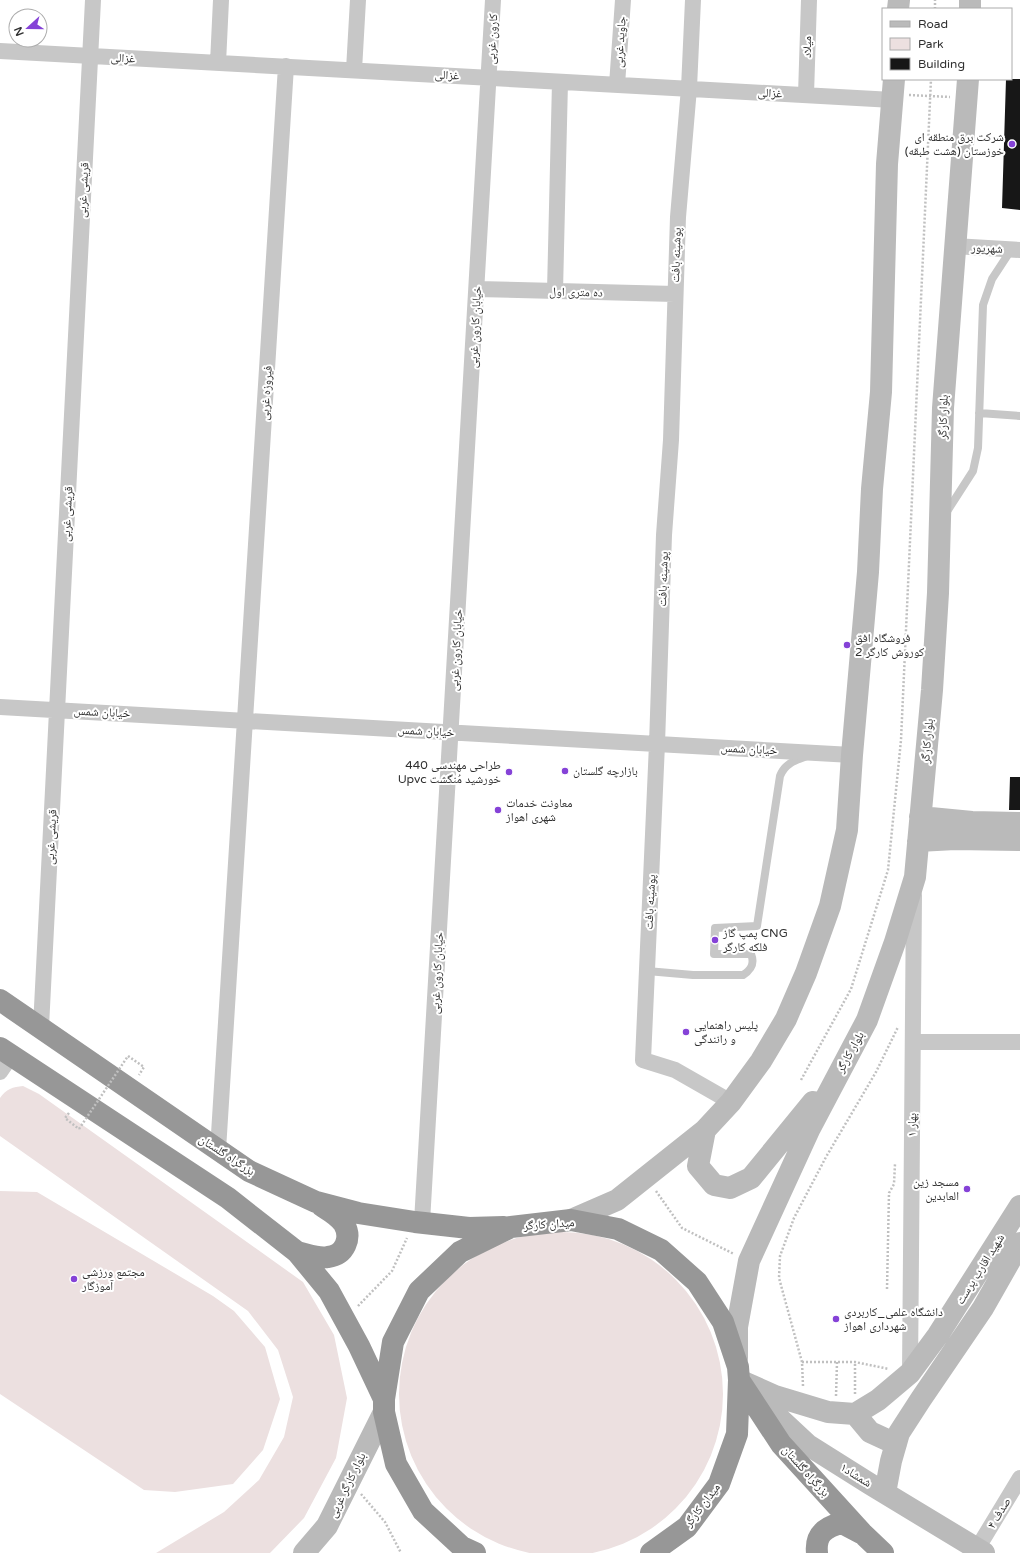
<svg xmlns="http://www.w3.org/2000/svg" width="1020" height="1553" viewBox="0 0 1020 1553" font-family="'Varela Round','Noto Naskh Arabic',sans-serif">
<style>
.green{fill:#ece0e0}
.building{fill:#171717}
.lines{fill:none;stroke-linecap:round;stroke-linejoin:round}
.path{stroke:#c0c0c0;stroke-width:2.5;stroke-dasharray:2 2;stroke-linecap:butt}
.lane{stroke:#c7c7c7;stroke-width:8}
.street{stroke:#c7c7c7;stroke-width:16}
.secondary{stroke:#bababa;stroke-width:22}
.highway{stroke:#979797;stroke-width:22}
.path-bridge{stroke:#c0c0c0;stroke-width:2.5;stroke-dasharray:2 2;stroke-linecap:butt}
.poi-dot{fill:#8542d7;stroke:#fff;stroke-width:1.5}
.labels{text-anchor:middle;stroke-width:4;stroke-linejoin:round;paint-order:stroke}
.street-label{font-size:12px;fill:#303030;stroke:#fff}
.poi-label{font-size:12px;fill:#303030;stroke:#fff;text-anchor:start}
</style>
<rect width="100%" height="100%" fill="#fff"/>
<path class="green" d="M23 1086 39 1094 303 1282 334 1335 347 1398 336 1458 304 1518 270 1553H156L224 1512 259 1480 284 1437 293 1397 278 1350 248 1311 0 1136V1098C6 1089 13 1087 23 1086Z
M0 1191 37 1192 213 1296 234 1311 265 1347 280 1399 263 1450 233 1484 175 1492 144 1490 0 1394Z
M399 1394a162 162 0 1 1 324 0a162 162 0 1 1-324 0Z"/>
<path class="building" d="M1006 79H1020V210L1002 208Z
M1010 777H1020V810H1009Z"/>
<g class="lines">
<path class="path" d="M935 9V0
M909 95 950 97
M128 1056 144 1067 139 1075
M801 1080 851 989 888 870 901 740 931 79
M69 1113 65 1118 79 1129
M656 1191 682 1228 734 1254
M887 1289 889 1193 894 1184 895 1164
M358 1306 392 1271 407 1238
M802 1362H855L889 1369
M803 1386 802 1362 779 1278 780 1256 794 1218 826 1157 876 1072 898 1027
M855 1394V1362
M836 1396 837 1362
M361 1494 385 1522 401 1553"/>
<path class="lane" d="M979 413 1020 416
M946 513 973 471 978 448 983 305 992 279 1011 250
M647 971 693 975H743C751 970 755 964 751 954H714L715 928 757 926 780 776C785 763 796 760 807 756"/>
<path class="street" d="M693 0 689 88 678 217 671 440 664 535 657 744 643 1060 675 1070 731 1102
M0 51 893 100
M218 63 221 0
M354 70 358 0
M617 85 623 0
M806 95 809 0
M954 246 1020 250
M477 289 675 294
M555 291 560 82
M0 707 852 755
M41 1027 93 0
M913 1042H1020
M0 1072 11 1056
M218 1150 286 66
M422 1222 493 0
M910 1373 914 895
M977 1549 1020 1478"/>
<path class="secondary" d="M898 9 899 0
M970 9V0
M920 817 972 822 1020 823
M918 841 955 839 1020 840
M705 1130 698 1166 714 1185 730 1188 751 1178 813 1102
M571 1220 617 1200 705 1130 731 1102 761 1061 786 1019 806 973 830 906 847 830 852 755 868 572 872 489 881 392 887 164 894 79
M737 1358V1327L749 1261 810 1128 867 1020 895 942 915 877 932 690 938 593 943 408 968 79
M739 1380 775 1396 828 1412 855 1414 878 1400 910 1373 938 1335 1020 1206
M750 1391 808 1445 870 1484 984 1553
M855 1414 870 1432 896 1444
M885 1493 891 1461 899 1433 921 1399 983 1308 1020 1243
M304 1553 327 1526 384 1412"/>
<path class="highway" d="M0 1000 249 1171 316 1202 358 1213 415 1222 469 1228 504 1227
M0 1048 228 1198 297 1252 329 1291 359 1346 384 1399
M297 1252C307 1254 318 1259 328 1257 345 1255 352 1238 344 1224 339 1216 330 1211 322 1206
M739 1380 781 1444 862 1533 883 1553
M475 1553 462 1547 423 1511 396 1464 384 1412V1399L393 1342 419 1291 460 1252 511 1227 571 1220 618 1229 661 1250 697 1282 723 1322 738 1367 739 1380 737 1434 719 1484 687 1527 651 1553
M817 1553C815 1534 825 1527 842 1523L861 1533"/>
<path class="path-bridge" d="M79 1129 128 1056"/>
</g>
<g class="poi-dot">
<circle cx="1012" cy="144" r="4"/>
<circle cx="847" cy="645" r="4"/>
<circle cx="565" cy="771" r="4"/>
<circle cx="509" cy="772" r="4"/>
<circle cx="498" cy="810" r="4"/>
<circle cx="715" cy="940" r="4"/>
<circle cx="686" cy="1032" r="4"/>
<circle cx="967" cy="1189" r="4"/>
<circle cx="74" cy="1279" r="4"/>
<circle cx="836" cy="1319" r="4"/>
</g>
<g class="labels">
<g class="street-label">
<text transform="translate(492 39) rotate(-87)" y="4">کارون غربی</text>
<text transform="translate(620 42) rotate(-86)" y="4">جاوید غربی</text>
<text transform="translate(807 47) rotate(-89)" y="4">میلاد</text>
<text transform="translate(123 58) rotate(3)" y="4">غزالی</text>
<text transform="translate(447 75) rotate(3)" y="4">غزالی</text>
<text transform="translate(770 93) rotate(3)" y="4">غزالی</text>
<text transform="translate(83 190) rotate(-87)" y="4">قریشی غربی</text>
<text transform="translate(987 248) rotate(3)" y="4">شهریور</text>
<text transform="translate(676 255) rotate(-88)" y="4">پوشینه بافت</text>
<text transform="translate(576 292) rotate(1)" y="4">ده متری اول</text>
<text transform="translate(475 327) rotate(-87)" y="4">خیابان کارون غربی</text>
<text transform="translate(266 393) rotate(-86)" y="4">فیروزه غربی</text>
<text transform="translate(943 417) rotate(-88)" y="4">بلوار کارگر</text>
<text transform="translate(67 514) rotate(-87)" y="4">قریشی غربی</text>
<text transform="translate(663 579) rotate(-88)" y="4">پوشینه بافت</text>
<text transform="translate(456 650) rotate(-87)" y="4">خیابان کارون غربی</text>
<text transform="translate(102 712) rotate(3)" y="4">خیابان شمس</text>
<text transform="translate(426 731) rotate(3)" y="4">خیابان شمس</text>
<text transform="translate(927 741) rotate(-85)" y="4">بلوار کارگر</text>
<text transform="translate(749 749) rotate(3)" y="4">خیابان شمس</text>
<text transform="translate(51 837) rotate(-87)" y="4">قریشی غربی</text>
<text transform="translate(650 902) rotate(-87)" y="4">پوشینه بافت</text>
<text transform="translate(437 973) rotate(-87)" y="4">خیابان کارون غربی</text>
<text transform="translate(850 1052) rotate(-61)" y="4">بلوار کارگر</text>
<text transform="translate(912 1125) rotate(-89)" y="4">بهار ۱</text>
<text transform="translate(227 1155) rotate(33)" y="4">بزرگراه گلستان</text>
<text transform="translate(549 1224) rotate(-4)" y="4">میدان کارگر</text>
<text transform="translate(980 1269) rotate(-58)" y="4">شهید اقارب پرست</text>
<text transform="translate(806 1471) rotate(48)" y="4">بزرگراه گلستان</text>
<text transform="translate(856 1475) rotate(32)" y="4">شمشاد۱</text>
<text transform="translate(347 1485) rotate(-64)" y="4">بلوار کارگر غربی</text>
<text transform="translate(702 1505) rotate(-53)" y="4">میدان کارگر</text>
<text transform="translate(999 1513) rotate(-59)" y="4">صدف ۴</text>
</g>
<g class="poi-label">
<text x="1004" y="141" text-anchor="end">شرکت برق منطقه ای<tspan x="1004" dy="14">خوزستان (هشت طبقه)</tspan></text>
<text x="855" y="642">فروشگاه افق<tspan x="855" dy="14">کوروش کارگر 2</tspan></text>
<text x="501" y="769" text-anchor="end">طراحی مهندسی 440<tspan x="501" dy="14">Upvc خورشید مُنگشت</tspan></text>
<text x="573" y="775">بازارچه گلستان</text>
<text x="506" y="807">معاونت خدمات<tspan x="506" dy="14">شهری اهواز</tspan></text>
<text x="723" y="937">پمپ گاز CNG<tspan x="723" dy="14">فلکه کارگر</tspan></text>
<text x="694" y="1029">پلیس راهنمایی<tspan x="694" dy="14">و رانندگی</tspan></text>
<text x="959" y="1186" text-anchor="end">مسجد زین<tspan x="959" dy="14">العابدین</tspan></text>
<text x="82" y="1276">مجتمع ورزشی<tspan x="82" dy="14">آموزگار</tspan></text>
<text x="844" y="1316">دانشگاه علمی_کاربردی<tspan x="844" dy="14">شهرداری اهواز</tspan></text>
</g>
</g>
<rect x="882" y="8" width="130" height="72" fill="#ffffff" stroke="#acacac"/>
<rect x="890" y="21" width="20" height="6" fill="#bababa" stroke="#acacac"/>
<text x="918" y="28" font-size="12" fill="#303030">Road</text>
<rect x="890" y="38" width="20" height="12" fill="#ece0e0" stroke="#acacac"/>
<text x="918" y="48" font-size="12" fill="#303030">Park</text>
<rect x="890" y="58" width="20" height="12" fill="#171717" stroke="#acacac"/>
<text x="918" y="68" font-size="12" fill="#303030">Building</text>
<g transform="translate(28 28) rotate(249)"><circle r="19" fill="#ffffff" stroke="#acacac"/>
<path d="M0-3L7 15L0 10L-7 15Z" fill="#8542d7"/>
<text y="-6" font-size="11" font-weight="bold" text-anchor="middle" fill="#303030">N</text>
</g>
</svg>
